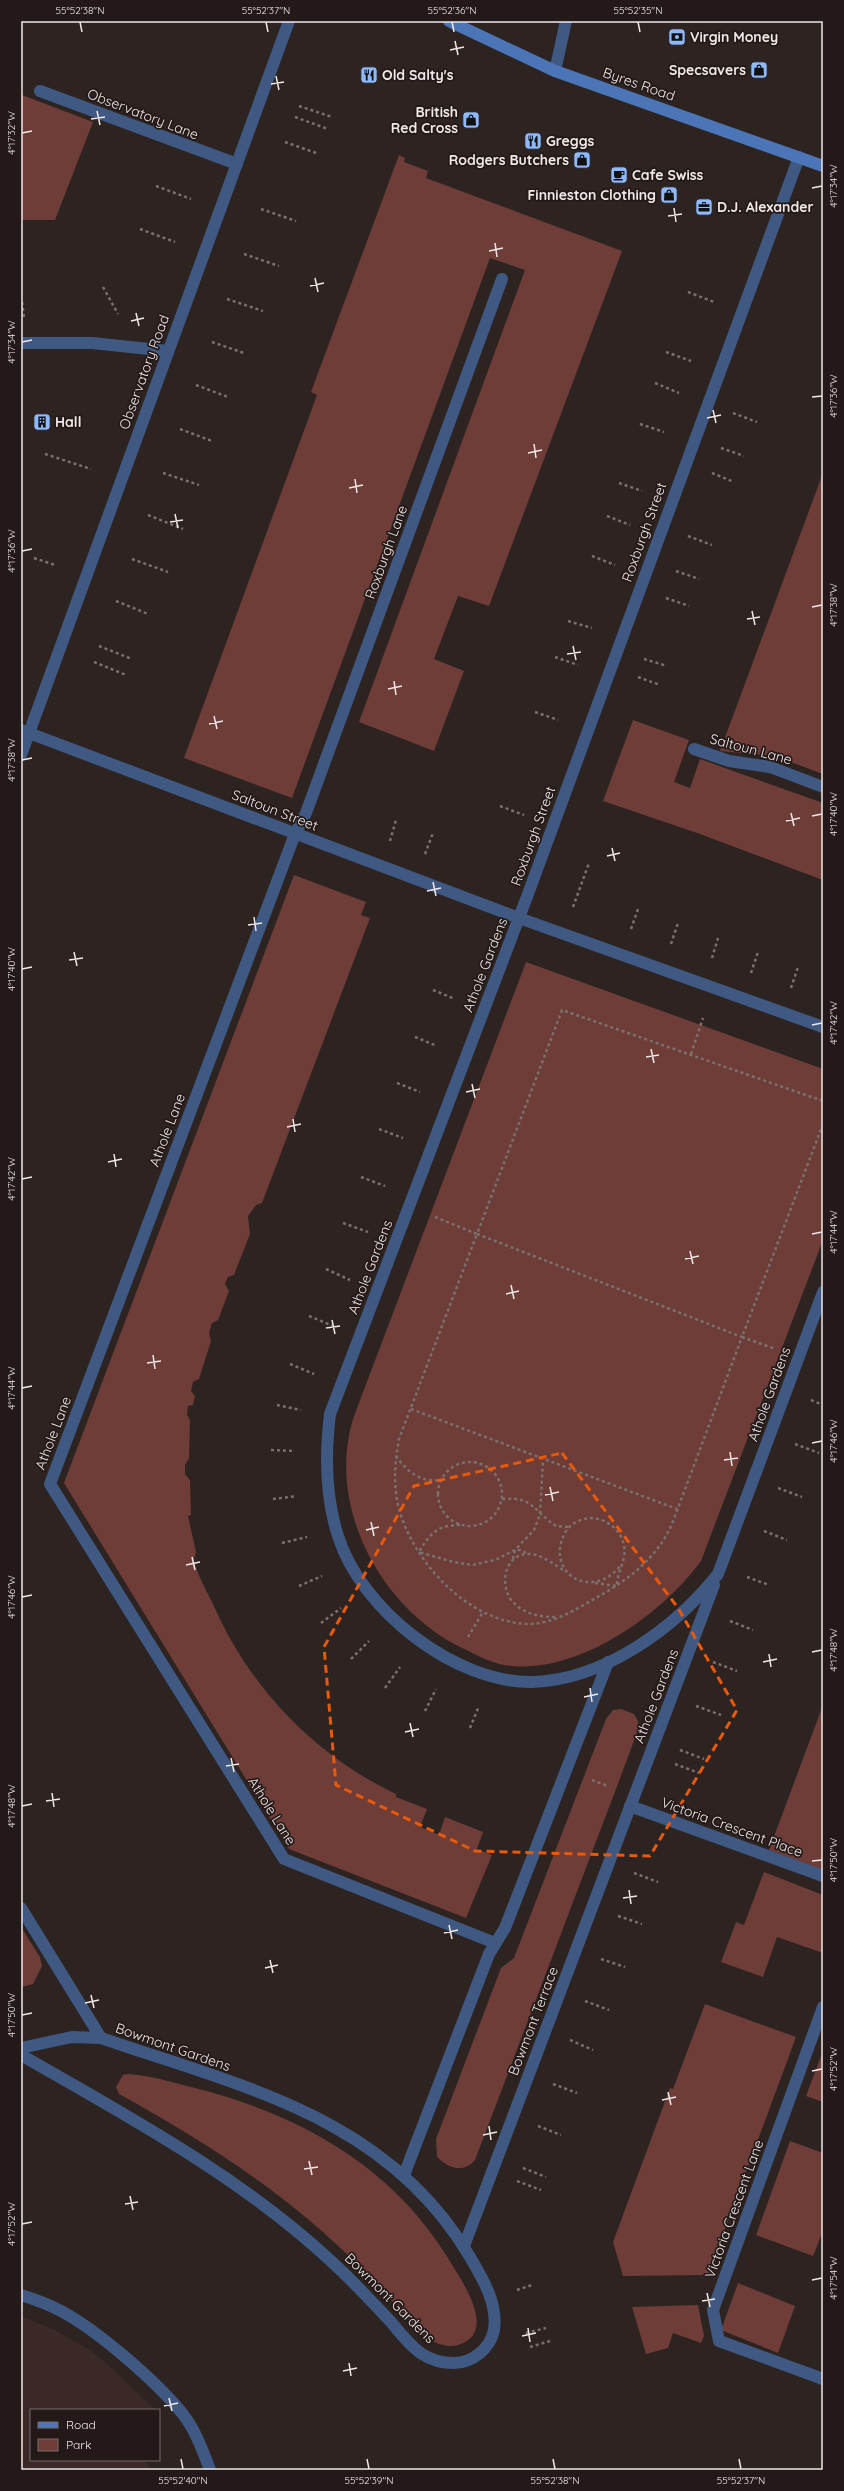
<svg xmlns="http://www.w3.org/2000/svg" width="844" height="2491" viewBox="0 0 844 2491" font-family="Quicksand,sans-serif">
<style>
.built{fill:#3a2927}
.green{fill:#6e3d37}
.lines{fill:none;stroke-linecap:round;stroke-linejoin:round}
.path{stroke:#7a716f;stroke-width:2.5;stroke-dasharray:3 3;stroke-linecap:butt}
.service{stroke:#3f5983;stroke-width:12}
.minor{stroke:#3f5983;stroke-width:12}
.secondary{stroke:#4b75b7;stroke-width:12}
.marked{fill:none;stroke:#e8590c;stroke-width:3;stroke-dasharray:8 5;stroke-linejoin:round}
.ticks{fill:none;stroke:#efe8e7;stroke-width:1.5}
.labels{text-anchor:middle;stroke-width:3.5;stroke-linejoin:round;paint-order:stroke}
.poi-label{font-size:14px;font-weight:bold;fill:#efe8e7;stroke:#231918;text-anchor:start}
.street-label{font-size:14px;fill:#efe8e7;stroke:#231918}
.neatline{fill:none;stroke:#efe8e7;stroke-width:1.5}
.ticks-label{font-size:10px;text-anchor:middle;fill:#efe8e7}
</style>
<rect width="100%" height="100%" fill="#2d2321"/>
<path class="built" d="M21 2316 55 2330 91 2351 113 2369 155 2410H31V2460H144L152 2470H21Z"/>
<path class="green" d="M22 95 93 122 55 220H21Z
M399 155 405 158 404 162 428 171 426 178 622 251 489 606 458 596 434 659 464 671 434 751 359 722 525 270 490 258 292 798 184 758 317 395 311 392Z
M823 473V774L775 756 720 751Z
M633 720 689 740 674 782 690 788 700 759 823 803V880L700 834 603 801Z
M294 875 366 902 361 915 370 918 262 1203 256 1205 248 1216 250 1234 234 1275 228 1277 225 1284 229 1291 218 1320 212 1323 209 1333 211 1341 199 1379 193 1382 191 1391 195 1396 193 1405 188 1406 187 1415 190 1420 189 1458 185 1465V1474L190 1480 191 1515 188 1516 196 1552 194 1560C197 1574 206 1590 213 1604 249 1687 314 1755 396 1794V1797L427 1809 420 1827 439 1835 445 1817 483 1832 477 1849 492 1855 466 1918 289 1849 64 1483Z
M526 962 823 1069V1240L701 1561C662 1615 575 1677 504 1665 489 1662 475 1654 462 1648 380 1608 325 1505 354 1416Z
M823 1705V1870L769 1850Z
M621 1709 634 1714 638 1721V1730L616 1789 475 2160C463 2174 448 2168 437 2157L436 2139 501 1968 514 1958 606 1719 613 1710Z
M764 1872 823 1895V1953L777 1937 763 1977 721 1962 736 1922 744 1925Z
M21 1927 40 1957 42 1966 33 1984 21 1987Z
M705 2004 796 2037 708 2275 623 2276 613 2242 670 2088 673 2089Z
M823 2051V2102L806 2096Z
M128 2074C149 2075 171 2082 191 2087 296 2113 390 2164 448 2258 459 2277 495 2326 465 2342 457 2347 448 2347 439 2344 416 2334 396 2305 380 2287 362 2268 343 2250 324 2233 261 2177 191 2134 119 2094L116 2087 123 2075Z
M790 2141 823 2153V2231L813 2256 756 2235Z
M738 2283 795 2306 778 2353 721 2330Z
M698 2305 704 2336 701 2343 673 2333 668 2348 646 2354 632 2307Z"/>
<g class="lines">
<path class="path" d="M299 106 332 117
M295 117 328 129
M285 142 319 154
M156 186 191 199
M261 209 296 221
M140 229 175 242
M244 254 279 266
M103 287 118 314
M688 292 714 302
M227 299 263 311
M22 302 24 317
M212 342 244 353
M666 352 691 361
M655 383 679 393
M196 385 228 397
M733 413 757 422
M640 424 664 432
M180 429 212 441
M721 448 744 456
M45 454 91 469
M163 473 199 485
M712 473 734 482
M619 483 642 491
M148 515 183 529
M607 516 630 525
M688 536 712 545
M592 556 615 565
M34 558 55 565
M132 559 168 572
M676 571 699 579
M666 598 689 606
M116 601 148 614
M568 621 592 628
M99 646 132 659
M555 657 578 665
M644 659 667 666
M94 662 126 675
M638 677 660 685
M535 712 558 720
M500 806 524 815
M390 841 396 820
M425 854 433 833
M573 907 589 863
M631 929 638 909
M671 944 678 923
M712 958 718 938
M751 973 758 952
M791 988 798 967
M433 990 455 999
M415 1037 437 1046
M691 1054 703 1018
M397 1083 420 1092
M379 1129 403 1138
M361 1177 385 1186
M435 1217 477 1234 562 1010 823 1101
M343 1223 368 1232
M477 1234 742 1337 672 1524C658 1556 631 1578 601 1595 578 1608 553 1625 526 1624 467 1621 411 1560 398 1505 393 1482 395 1462 399 1439Z
M326 1269 350 1280
M309 1316 333 1326
M773 1348 742 1337 823 1124
M290 1364 314 1374
M811 1400 823 1405
M277 1405 301 1410
M411 1409 677 1509
M795 1444 819 1453
M271 1450 295 1451
M396 1456C406 1471 421 1483 441 1480
M438 1494a32 32 0 1 1 64 0a32 32 0 1 1-64 0Z
M778 1488 802 1497
M273 1499 297 1496
M502 1499C534 1496 534 1512 556 1526L569 1527
M460 1525C438 1525 430 1533 419 1552L453 1562 472 1565 495 1560 515 1550 534 1530 540 1514 543 1460
M764 1531 787 1540
M282 1543 307 1537
M513 1559 515 1550H522L527 1554
M747 1577 769 1585
M595 1583 617 1586C617 1575 622 1567 624 1557 628 1536 610 1518 590 1518 581 1519 570 1523 565 1533 544 1572 591 1602 620 1566
M299 1586 322 1576
M555 1617C541 1617 525 1614 515 1604 499 1591 502 1555 527 1554 540 1553 555 1565 566 1572
M730 1621 753 1630
M321 1623 341 1608
M468 1637 483 1612
M351 1659 369 1641
M713 1662 737 1671
M385 1688 400 1667
M696 1706 721 1715
M425 1711 436 1689
M470 1728 479 1706
M680 1750 704 1759
M675 1764 699 1773
M592 1780 608 1786
M634 1873 658 1882
M618 1916 642 1924
M601 1959 625 1967
M585 2001 609 2010
M570 2040 593 2050
M553 2084 577 2093
M538 2126 561 2135
M523 2168 546 2177
M517 2181 541 2190
M517 2290 532 2285
M526 2333 546 2328
M530 2347 550 2341"/>
<path class="service" d="M40 91 237 164
M694 749 729 761 770 767 823 787
M630 1806 823 1876
M495 1943 284 1859 50 1484 295 834 306 813 502 279
M823 2007 713 2310 719 2341 823 2379
M21 2295C34 2299 48 2304 61 2311 97 2330 156 2381 182 2413 195 2429 203 2451 210 2470"/>
<path class="minor" d="M555 71 566 21
M799 157 528 894 330 1414C325 1455 325 1496 338 1536 361 1610 455 1683 532 1682 604 1680 675 1628 718 1574L823 1292
M21 343H92L168 351
M21 730 519 918 823 1027
M21 755 289 21
M21 1908 101 2038
M21 2048 72 2037 101 2038C243 2087 388 2117 470 2257 483 2279 498 2304 494 2330 490 2349 472 2363 454 2363 443 2363 431 2360 422 2354 410 2346 400 2333 391 2322 372 2302 353 2281 332 2262 241 2177 129 2117 21 2055
M404 2175 489 1954 505 1928 608 1662
M464 2246 714 1585"/>
<path class="secondary" d="M449 21 555 71 823 166"/>
</g>
<path class="marked" d="M562 1453 678 1608 737 1710 650 1856 475 1851 336 1785 324 1647 414 1486Z"/>
<path class="ticks" d="M80 22 82 32M266 22 268 32M452 22 454 32M638 22 640 32M455 41 458 55M450 50 464 47M276 76 279 90M271 84 284 82M97 111 100 125M91 119 105 117M22 133 32 131M812 188 822 186M674 208 676 222M668 216 682 214M495 243 497 257M489 251 503 248M315 278 318 292M310 286 324 283M136 313 139 326M131 321 144 318M22 342 32 340M812 397 822 396M713 410 716 423M707 418 721 415M534 444 536 458M528 453 542 450M355 479 357 493M349 488 363 485M175 514 178 528M170 522 183 520M22 551 32 549M812 607 822 605M752 611 755 625M747 619 760 617M573 646 576 660M567 654 581 652M394 681 396 695M388 689 402 686M214 716 217 729M209 724 223 721M22 760 32 758M791 813 794 826M812 816 822 814M786 821 800 818M612 848 615 861M607 856 620 853M433 882 436 896M427 891 441 888M254 917 256 931M248 925 262 923M74 952 77 966M69 960 83 958M22 969 32 967M812 1025 822 1023M651 1049 654 1063M646 1057 659 1055M472 1084 475 1098M466 1092 480 1089M293 1119 295 1132M287 1127 301 1124M114 1154 116 1167M108 1162 122 1159M22 1179 32 1177M812 1234 822 1232M690 1251 693 1264M685 1259 699 1256M511 1285 514 1299M506 1294 519 1291M332 1320 335 1334M326 1328 340 1326M153 1355 155 1369M147 1363 161 1361M22 1388 32 1386M812 1443 822 1441M730 1452 732 1466M724 1460 738 1458M550 1487 553 1501M545 1495 559 1492M371 1522 374 1536M366 1530 379 1527M192 1557 195 1570M186 1565 200 1562M22 1597 32 1595M812 1652 822 1650M769 1654 771 1667M763 1662 777 1659M590 1688 592 1702M584 1697 598 1694M410 1723 413 1737M405 1732 419 1729M231 1758 234 1772M226 1766 239 1764M52 1793 54 1807M46 1801 60 1799M22 1806 32 1804M812 1861 822 1860M629 1890 631 1904M623 1898 637 1896M449 1925 452 1939M444 1933 458 1930M270 1960 273 1973M265 1968 278 1965M91 1995 94 2008M85 2003 99 2000M22 2015 32 2013M812 2071 822 2069M668 2092 671 2105M662 2100 676 2097M489 2126 491 2140M483 2135 497 2132M309 2161 312 2175M304 2169 318 2167M130 2196 133 2210M125 2204 138 2202M22 2224 32 2222M812 2280 822 2278M707 2293 710 2307M702 2301 715 2299M528 2328 530 2342M522 2336 536 2333M349 2363 351 2376M343 2371 357 2368M169 2398 172 2411M164 2406 178 2403M181 2459 183 2469M367 2459 369 2469M553 2459 555 2469M739 2459 741 2469"/>
<defs>
<symbol id="bank-square" viewBox="-11 -11 22 22"><rect x="-9" y="-9" width="18" height="18" rx="4" fill="#8eb9fc" stroke="#231918"/><path d="M-6-4H6V4H-6ZM0-2.3a2.3 2.3 0 1 0 0 4.6a2.3 2.3 0 1 0 0-4.6Z" fill="#111"/></symbol>
<symbol id="shop-square" viewBox="-11 -11 22 22"><rect x="-9" y="-9" width="18" height="18" rx="4" fill="#8eb9fc" stroke="#231918"/><path d="M-5-2.5h2.3a2.7 3.5 0 0 1 5.4 0H5L5.5 6h-11ZM-1.5-2.5h3a1.5 2.3 0 0 0-3 0Z" fill="#111"/></symbol>
<symbol id="restaurant-square" viewBox="-11 -11 22 22"><rect x="-9" y="-9" width="18" height="18" rx="4" fill="#8eb9fc" stroke="#231918"/><path d="M-5-6h1v4h1v-4h1v4h1v-4h1v5L-1.5 .5V6h-2V.5L-5-1ZM5-6V6H3V1.5H1.5Q1.5-4 5-6Z" fill="#111"/></symbol>
<symbol id="cafe-square" viewBox="-11 -11 22 22"><rect x="-9" y="-9" width="18" height="18" rx="4" fill="#8eb9fc" stroke="#231918"/><path d="M-5.5-4.5H6V0H3Q3 3.5 0 3.5H-2.5Q-5.5 3.5-5.5 0ZM3-3.2v2h1.7v-2ZM-6 4.5H4V6H-6Z" fill="#111"/></symbol>
<symbol id="office-square" viewBox="-11 -11 22 22"><rect x="-9" y="-9" width="18" height="18" rx="4" fill="#8eb9fc" stroke="#231918"/><path d="M-6-3h4V-5.5h4V-3h4V5H-6ZM-1-4.5V-3h2v-1.5ZM-6 0V1H6V0Z" fill="#111"/></symbol>
<symbol id="building-square" viewBox="-11 -11 22 22"><rect x="-9" y="-9" width="18" height="18" rx="4" fill="#8eb9fc" stroke="#231918"/><path d="M-4-6H4V6H1V3H-1V6H-4ZM-2.5-4.3h1.7v1.8h-1.7ZM.8-4.3h1.7v1.8H.8ZM-2.5-1h1.7V.8h-1.7ZM.8-1h1.7V.8H.8Z" fill="#111"/></symbol>
</defs>
<g fill-rule="evenodd">
<use href="#bank-square" x="667" y="27" width="20" height="20"/>
<use href="#shop-square" x="749" y="60" width="20" height="20"/>
<use href="#restaurant-square" x="359" y="65" width="20" height="20"/>
<use href="#shop-square" x="461" y="110" width="20" height="20"/>
<use href="#restaurant-square" x="523" y="131" width="20" height="20"/>
<use href="#shop-square" x="572" y="150" width="20" height="20"/>
<use href="#cafe-square" x="609" y="165" width="20" height="20"/>
<use href="#shop-square" x="659" y="185" width="20" height="20"/>
<use href="#office-square" x="694" y="197" width="20" height="20"/>
<use href="#building-square" x="32" y="412" width="20" height="20"/>
</g>
<g class="labels">
<g class="poi-label">
<text x="690" y="42">Virgin Money</text>
<text x="746" y="75" text-anchor="end">Specsavers</text>
<text x="382" y="80">Old Salty's</text>
<text x="458" y="117" text-anchor="end">British<tspan x="458" dy="16">Red Cross</tspan></text>
<text x="546" y="146">Greggs</text>
<text x="569" y="165" text-anchor="end">Rodgers Butchers</text>
<text x="632" y="180">Cafe Swiss</text>
<text x="656" y="200" text-anchor="end">Finnieston Clothing</text>
<text x="717" y="212">D.J. Alexander</text>
<text x="55" y="427">Hall</text>
</g>
<g class="street-label">
<text transform="translate(639 84) rotate(19)" y="5">Byres Road</text>
<text transform="translate(143 114) rotate(21)" y="5">Observatory Lane</text>
<text transform="translate(144 372) rotate(-70)" y="5">Observatory Road</text>
<text transform="translate(644 532) rotate(-70)" y="5">Roxburgh Street</text>
<text transform="translate(386 552) rotate(-70)" y="5">Roxburgh Lane</text>
<text transform="translate(751 749) rotate(15)" y="5">Saltoun Lane</text>
<text transform="translate(275 810) rotate(21)" y="5">Saltoun Street</text>
<text transform="translate(533 836) rotate(-70)" y="5">Roxburgh Street</text>
<text transform="translate(485 965) rotate(-69)" y="5">Athole Gardens</text>
<text transform="translate(167 1130) rotate(-69)" y="5">Athole Lane</text>
<text transform="translate(370 1267) rotate(-69)" y="5">Athole Gardens</text>
<text transform="translate(769 1394) rotate(-70)" y="5">Athole Gardens</text>
<text transform="translate(53 1433) rotate(-69)" y="5">Athole Lane</text>
<text transform="translate(656 1696) rotate(-69)" y="5">Athole Gardens</text>
<text transform="translate(272 1811) rotate(58)" y="5">Athole Lane</text>
<text transform="translate(732 1827) rotate(20)" y="5">Victoria Crescent Place</text>
<text transform="translate(533 2021) rotate(-69)" y="5">Bowmont Terrace</text>
<text transform="translate(173 2047) rotate(19)" y="5">Bowmont Gardens</text>
<text transform="translate(734 2209) rotate(-70)" y="5">Victoria Crescent Lane</text>
<text transform="translate(390 2298) rotate(45)" y="5">Bowmont Gardens</text>
</g>
</g>
<rect width="844" height="2491" fill="none" stroke="#231918" stroke-width="44"/>
<rect x="30" y="2409" width="130" height="52" fill="#231918" stroke="#756c6b"/>
<rect x="38" y="2422" width="20" height="6" fill="#4b75b7" stroke="#756c6b"/>
<text x="66" y="2429" font-size="12" fill="#efe8e7">Road</text>
<rect x="38" y="2439" width="20" height="12" fill="#6e3d37" stroke="#756c6b"/>
<text x="66" y="2449" font-size="12" fill="#efe8e7">Park</text>
<rect x="22" y="22" width="800" height="2447" class="neatline"/>
<g class="ticks-label">
<text x="80" y="14">55°52'38"N</text>
<text x="266" y="14">55°52'37"N</text>
<text x="452" y="14">55°52'36"N</text>
<text x="638" y="14">55°52'35"N</text>
<text transform="translate(11 133) rotate(-90)" y="4">4°17'32"W</text>
<text transform="translate(833 186) rotate(-90)" y="4">4°17'34"W</text>
<text transform="translate(11 342) rotate(-90)" y="4">4°17'34"W</text>
<text transform="translate(833 396) rotate(-90)" y="4">4°17'36"W</text>
<text transform="translate(11 551) rotate(-90)" y="4">4°17'36"W</text>
<text transform="translate(833 605) rotate(-90)" y="4">4°17'38"W</text>
<text transform="translate(11 760) rotate(-90)" y="4">4°17'38"W</text>
<text transform="translate(833 814) rotate(-90)" y="4">4°17'40"W</text>
<text transform="translate(11 969) rotate(-90)" y="4">4°17'40"W</text>
<text transform="translate(833 1023) rotate(-90)" y="4">4°17'42"W</text>
<text transform="translate(11 1179) rotate(-90)" y="4">4°17'42"W</text>
<text transform="translate(833 1232) rotate(-90)" y="4">4°17'44"W</text>
<text transform="translate(11 1388) rotate(-90)" y="4">4°17'44"W</text>
<text transform="translate(833 1441) rotate(-90)" y="4">4°17'46"W</text>
<text transform="translate(11 1597) rotate(-90)" y="4">4°17'46"W</text>
<text transform="translate(833 1650) rotate(-90)" y="4">4°17'48"W</text>
<text transform="translate(11 1806) rotate(-90)" y="4">4°17'48"W</text>
<text transform="translate(833 1860) rotate(-90)" y="4">4°17'50"W</text>
<text transform="translate(11 2015) rotate(-90)" y="4">4°17'50"W</text>
<text transform="translate(833 2069) rotate(-90)" y="4">4°17'52"W</text>
<text transform="translate(11 2224) rotate(-90)" y="4">4°17'52"W</text>
<text transform="translate(833 2278) rotate(-90)" y="4">4°17'54"W</text>
<text x="183" y="2484">55°52'40"N</text>
<text x="369" y="2484">55°52'39"N</text>
<text x="555" y="2484">55°52'38"N</text>
<text x="741" y="2484">55°52'37"N</text>
</g>
</svg>
